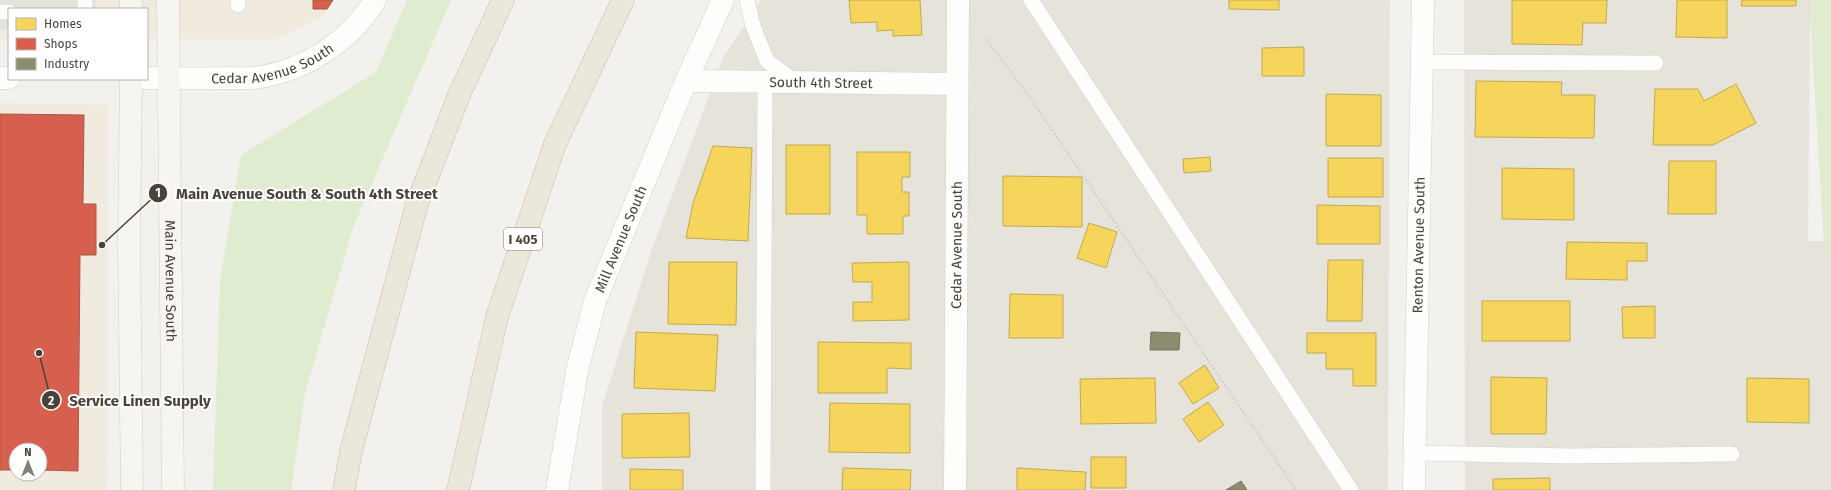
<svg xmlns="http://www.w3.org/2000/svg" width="1831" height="490" viewBox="0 0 1831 490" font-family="'Fira Sans',sans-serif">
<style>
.residential{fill:#e6e3db}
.commercial{fill:#f1eade;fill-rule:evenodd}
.green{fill:#e0eccf}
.parking{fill:#e5e2de}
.homes{fill:#f6d55c;stroke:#c2a952}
.shops{fill:#d6604d;stroke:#ac5747}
.industry{fill:#8c8c6e;stroke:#78765e}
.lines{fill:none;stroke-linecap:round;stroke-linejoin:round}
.service-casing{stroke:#d1cfca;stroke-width:16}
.minor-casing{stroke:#d1cfca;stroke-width:23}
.tertiary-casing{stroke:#d1cfca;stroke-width:23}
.secondary-casing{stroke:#d1cec4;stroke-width:23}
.motorway-casing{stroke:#c9bea9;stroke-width:23}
.path{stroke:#d3d1cb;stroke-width:2.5;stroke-dasharray:2 2;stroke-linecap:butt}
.service{stroke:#fdfdfc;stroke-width:15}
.minor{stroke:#fdfdfc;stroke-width:22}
.tertiary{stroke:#fdfdfc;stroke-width:22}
.secondary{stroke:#f7f5f0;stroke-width:22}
.motorway{stroke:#ece7db;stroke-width:22}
.labels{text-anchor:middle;stroke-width:4;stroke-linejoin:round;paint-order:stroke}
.shield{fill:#fff;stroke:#807b74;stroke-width:1}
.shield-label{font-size:13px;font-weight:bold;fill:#494339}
.street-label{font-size:14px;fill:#494339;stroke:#fff}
.leader{fill:none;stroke:#494339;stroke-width:1.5}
.callout-dot{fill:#494339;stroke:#fff;stroke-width:1.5}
.mark-label{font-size:12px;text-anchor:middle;font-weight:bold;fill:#fff}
.callout-label{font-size:15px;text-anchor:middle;font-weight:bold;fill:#494339;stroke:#fff;stroke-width:4;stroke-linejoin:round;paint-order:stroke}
</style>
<rect width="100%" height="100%" fill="#f3f1ed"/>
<path class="residential" d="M761 0H1390L1388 490H602V406L652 249 723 58Z
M1464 0H1810L1808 241H1831V490H1465Z"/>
<path class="commercial" d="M0 0H334L325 15 276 39H147V9H9V39H0Z
M0 103 108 105 107 490H0ZM16 450H40V474H16Z"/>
<path class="green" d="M407 0H451L353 228 305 393 291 490H213L220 280 241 155 376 72Z
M1809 0H1831V253L1824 243Z"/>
<path class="parking" d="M0 0H96V9H9V30H0Z"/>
<path class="homes" d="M849 0H920L922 35 893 36V30L877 31V22L851 23Z
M1229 0H1279V10L1229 9Z
M1512 0H1607L1606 23H1583L1582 45 1512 44Z
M1677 0H1727V38L1676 37Z
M1742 0H1796V6H1741Z
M1304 47V76H1262V48Z
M1476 81 1562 82 1561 95H1595L1594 138 1475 137Z
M1736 84 1756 123 1713 145H1653L1655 89H1698L1704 101Z
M1326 94 1381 95V146H1326Z
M786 145H830V214H786Z
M713 146 752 148 748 241 686 238 693 203Z
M857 152H910V177H902V192H909V216H903V234H867V215H857Z
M1210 157 1211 171 1184 173 1183 159Z
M1328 158H1383V197H1328Z
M1669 161H1716V214H1668Z
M1502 168 1574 169V220L1502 219Z
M1003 176 1082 177V227L1003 226Z
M1317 205 1380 206V244H1317Z
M1089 223 1117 232 1106 268 1077 258Z
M1567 242 1647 243V261H1627V280L1566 279Z
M1328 260H1363L1362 321H1327Z
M669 262H737L736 325 668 324Z
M909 262V320L853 321V302H872V282H853L852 263Z
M1010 294 1063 295V338H1009Z
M1482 301H1570V341H1482Z
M1655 306V338H1623L1622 307Z
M636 332 718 335 715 391 634 388Z
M1307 333H1376V386H1353V369H1326V353H1307Z
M818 342 911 343V369L887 368V393H818Z
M1205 365 1219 388 1193 404 1179 383Z
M1491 377 1547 378 1546 434H1491Z
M1155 378 1156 423 1081 424 1080 379Z
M1747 378 1809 379V423L1747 422Z
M1208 402 1224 425 1199 442 1183 419Z
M830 403 910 404V453L829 452Z
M689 413 690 457 622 458V414Z
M1091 457H1126V488H1091Z
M843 468 911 470 910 490H842Z
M1017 468 1086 472 1085 490H1017Z
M630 469 683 470V490H630Z
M1550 478V490H1493V479Z"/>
<path class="shops" d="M313 0H333L327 9H313Z
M0 114 84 115 83 204H96V255H80L78 471 40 470V450H16V470H0Z"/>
<path class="industry" d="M1151 332 1180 333 1179 350H1150Z
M1241 481 1247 490H1226Z"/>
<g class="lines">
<defs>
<path id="service" d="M238 0V5
M747 0 753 26 767 61 796 82
M1031 0 1351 490
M85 9V0
M0 12H9
M1422 62 1656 63
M1415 453 1569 456 1732 454
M763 490 765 82"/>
<g id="minor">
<path id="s1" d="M147 78C174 78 202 79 229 78 239 78 250 79 260 77 306 70 351 40 375 0"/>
<path id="s2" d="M686 81 957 84"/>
<path id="s3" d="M557 490 577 371 595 301 686 81 723 0"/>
<path id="s4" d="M955 490 958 0"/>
<path id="s5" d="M1414 490 1423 0"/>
</g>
<path id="tertiary" d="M0 78H9"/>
<g id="secondary">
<path id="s6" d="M168 0 173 490"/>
<path d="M131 9V0"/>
<path d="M131 79 129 242 132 490"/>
</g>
<path id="motorway" d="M344 490 351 451 417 204 459 95 503 0
M458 490 497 317 555 144 623 0"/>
</defs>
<use href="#service" class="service-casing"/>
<use href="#minor" class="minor-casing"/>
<use href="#tertiary" class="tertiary-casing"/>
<use href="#secondary" class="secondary-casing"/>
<use href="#motorway" class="motorway-casing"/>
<path class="path" d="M986 39 1029 96 1296 490"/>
<use href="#service" class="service"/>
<use href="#minor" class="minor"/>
<use href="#tertiary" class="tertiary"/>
<use href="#secondary" class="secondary"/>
<use href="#motorway" class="motorway"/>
</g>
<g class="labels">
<rect class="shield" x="504" y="228" width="38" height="22" rx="3"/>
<g class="shield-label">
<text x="523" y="244">I 405</text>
</g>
<g class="street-label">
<text dy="5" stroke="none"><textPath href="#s1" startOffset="128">Cedar Avenue South</textPath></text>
<text dy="5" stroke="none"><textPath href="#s2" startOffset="135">South 4th Street</textPath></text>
<text dy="5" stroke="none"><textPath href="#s3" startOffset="260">Mill Avenue South</textPath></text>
<text dy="5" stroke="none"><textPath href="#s4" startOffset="245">Cedar Avenue South</textPath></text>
<text dy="5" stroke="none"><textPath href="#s5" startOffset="245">Renton Avenue South</textPath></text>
<text dy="5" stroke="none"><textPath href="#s6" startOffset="281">Main Avenue South</textPath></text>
</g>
</g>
<path class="leader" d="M102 245L158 193M39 353L51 400"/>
<g class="callout-dot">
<circle cx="102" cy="245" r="4"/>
<circle cx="39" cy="353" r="4"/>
<circle cx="158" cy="193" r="10"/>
<circle cx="51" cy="400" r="10"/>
</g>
<g class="mark-label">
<text x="158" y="197">1</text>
<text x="51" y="405">2</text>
</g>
<g class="callout-label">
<text x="307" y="199">Main Avenue South &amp; South 4th Street</text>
<text x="140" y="406">Service Linen Supply</text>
</g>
<rect x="8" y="8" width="140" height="72" fill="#ffffff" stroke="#b6b4b0"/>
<rect x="16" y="18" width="20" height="12" fill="#f6d55c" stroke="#b6b4b0"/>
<text x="44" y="28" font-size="12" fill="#494339">Homes</text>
<rect x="16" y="38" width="20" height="12" fill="#d6604d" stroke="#b6b4b0"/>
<text x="44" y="48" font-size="12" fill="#494339">Shops</text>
<rect x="16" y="58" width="20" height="12" fill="#8c8c6e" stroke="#b6b4b0"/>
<text x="44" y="68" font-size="12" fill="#494339">Industry</text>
<g transform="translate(28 462)"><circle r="19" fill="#ffffff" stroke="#b6b4b0"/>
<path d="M0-3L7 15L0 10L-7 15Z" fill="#848078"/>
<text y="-6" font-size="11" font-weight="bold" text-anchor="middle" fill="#494339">N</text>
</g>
</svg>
